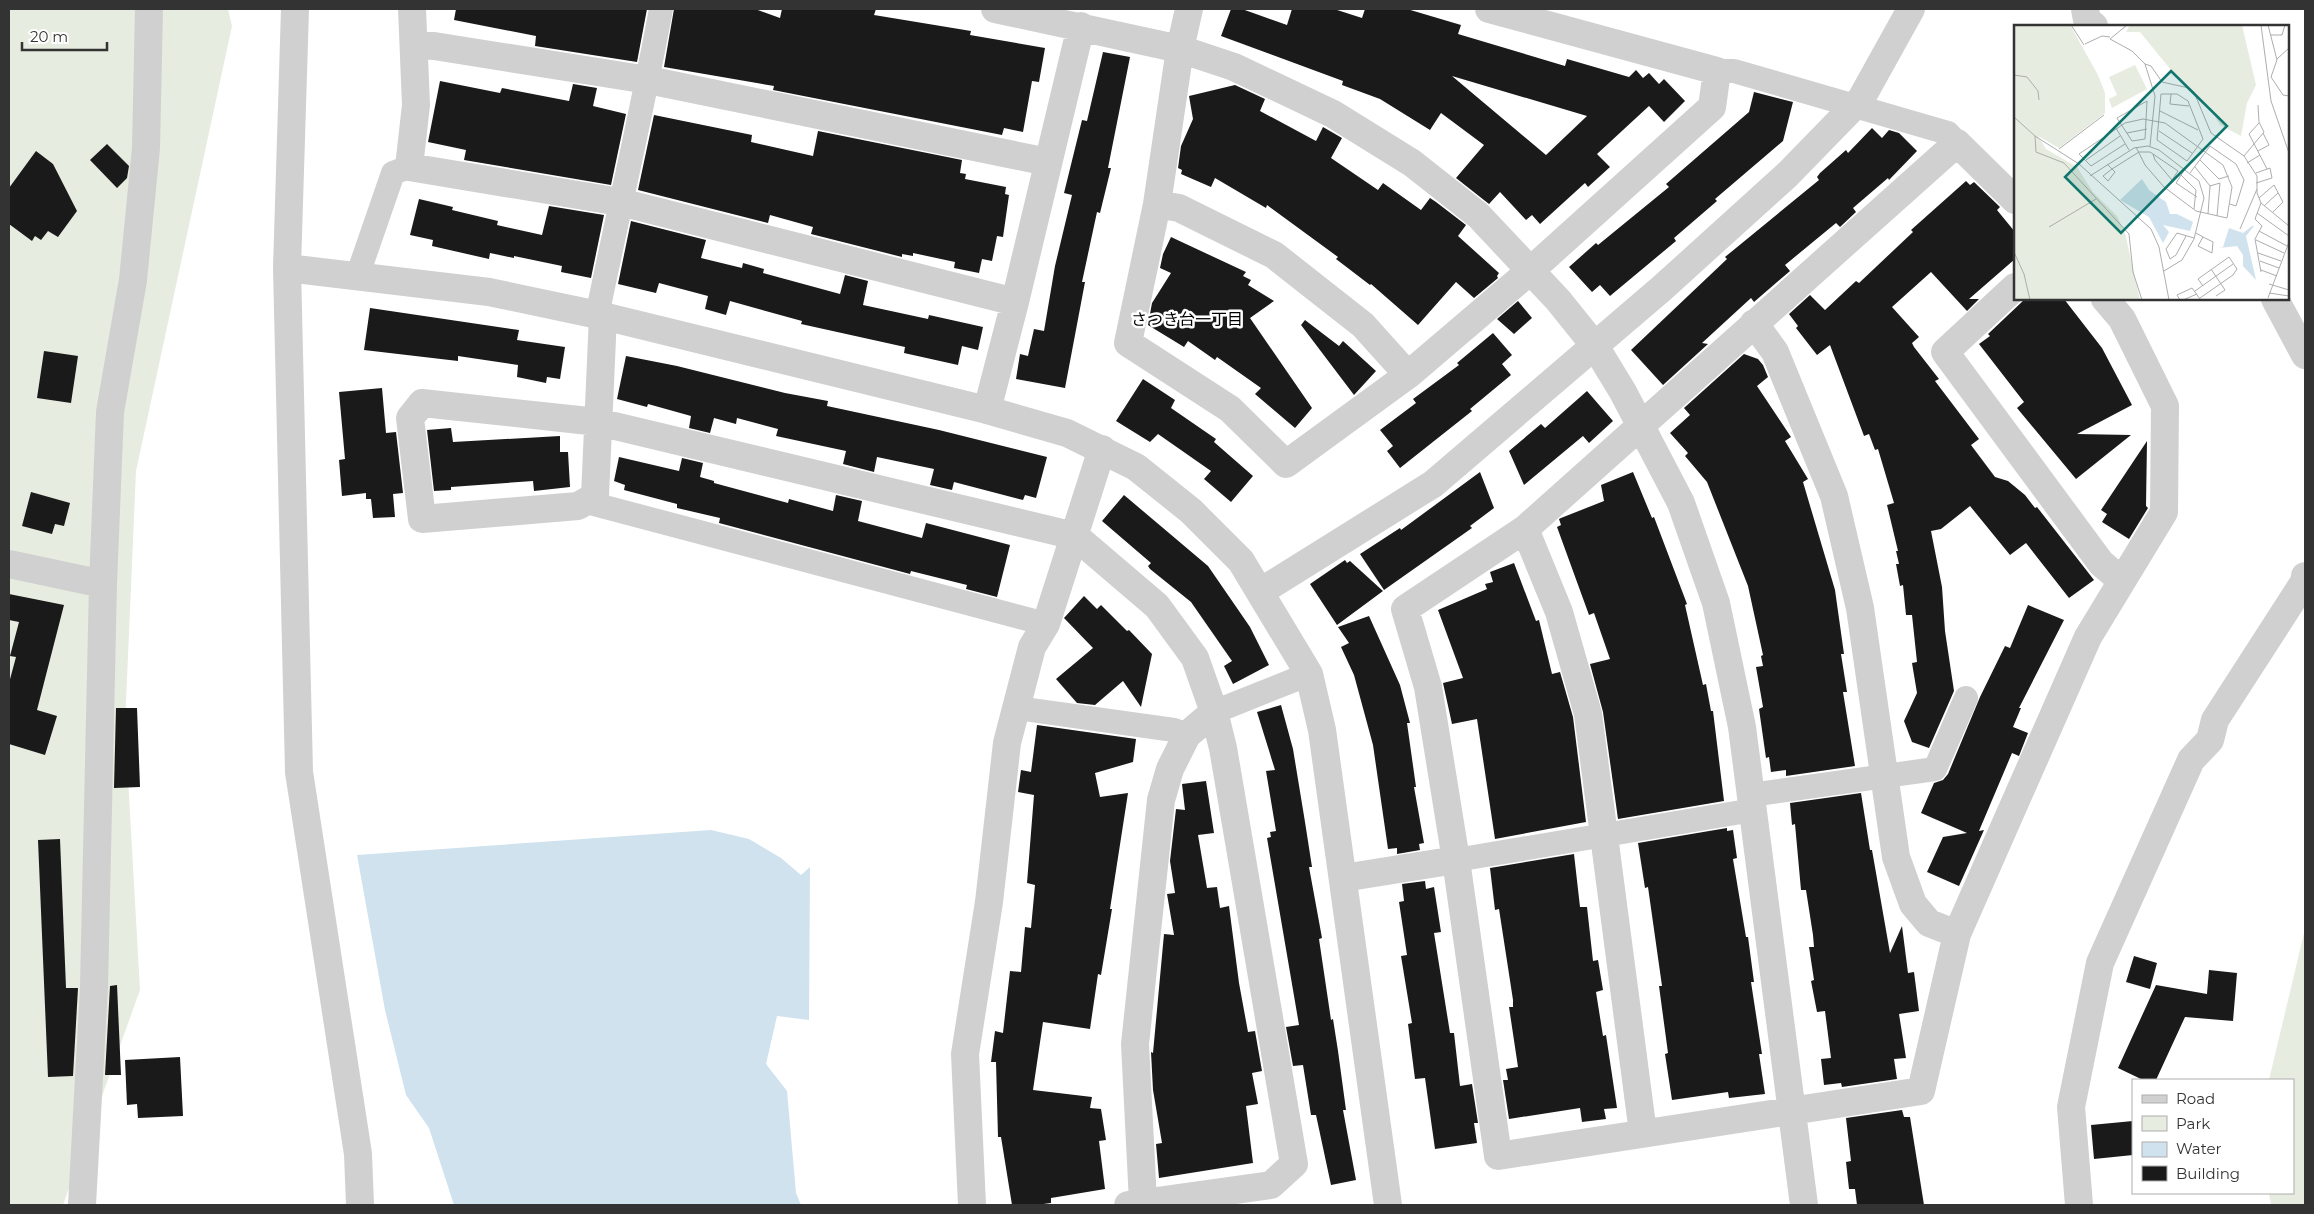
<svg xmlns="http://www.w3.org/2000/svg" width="2314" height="1214" viewBox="0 0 2314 1214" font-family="Montserrat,'Noto Sans JP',sans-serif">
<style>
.green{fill:#e6ecdf}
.water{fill:#cfe2ee}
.building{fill:#1a1a1a;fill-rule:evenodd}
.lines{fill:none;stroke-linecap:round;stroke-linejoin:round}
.pedestrian{stroke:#d0d0d0;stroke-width:24}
.minor{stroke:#d0d0d0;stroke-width:28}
.tertiary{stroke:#d0d0d0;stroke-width:28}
.labels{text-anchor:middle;stroke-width:5;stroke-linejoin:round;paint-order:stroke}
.neighbourhood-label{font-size:16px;fill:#000;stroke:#fff}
.inset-road{fill:none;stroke:#adadad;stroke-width:1}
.view{fill:#0f766e;fill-opacity:0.15;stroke:#0f766e;stroke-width:2.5}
.inset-edge{fill:none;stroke:#333;stroke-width:2.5}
</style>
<rect width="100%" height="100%" fill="#fff"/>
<path class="green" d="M9 9H228L232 26 136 471 125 725 140 990 63 1205H9Z
M2305 929V1205H2271L2269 1193H2293V1080H2269Z"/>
<path class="water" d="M711 830 749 839 781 858 801 875 810 867 809 1020 777 1016 766 1064 787 1091 796 1193 801 1205H454L429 1128 406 1095 385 1010 357 855Z"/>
<path class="building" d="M456 9H647L637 62 535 46 536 36 454 20Z
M674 9H755L780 18 782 9H876L874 15 971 31 970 35 1045 48 1039 82 1032 81 1023 132 1004 128 1002 135 773 90 774 86 664 67Z
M1231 9H1242L1287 25 1292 9H1334L1362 18 1365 9H1407L1461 25 1458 34 1565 66 1567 59 1629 77 1636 70 1643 78 1649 73 1659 84 1664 79 1685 101 1664 122 1649 106 1597 154 1610 167 1588 187 1585 183 1540 224 1532 215 1526 220 1500 192 1489 204 1456 178 1484 145 1441 113 1430 130 1380 99 1342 85 1343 81 1221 36ZM1452 76 1587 116 1546 155Z
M1103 52 1130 57 1108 168H1111L1100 213 1097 212 1082 282H1085L1065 388 1016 379 1020 354 1028 356 1034 329 1044 331 1055 266 1072 195 1064 193 1082 120 1087 121Z
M440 81 500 93 502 88 569 101 573 84 597 88 593 106 626 114 611 185 464 160 466 150 428 142Z
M1235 85 1265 99 1260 111 1316 141 1323 127 1342 138 1331 158 1378 190 1383 183 1421 210 1430 198 1436 202 1466 225 1458 236 1499 273 1497 276 1498 278 1474 298 1456 282 1418 325 1371 284 1370 285 1336 259 1338 257 1267 205 1266 208 1215 178 1211 187 1181 174 1182 170 1178 168 1181 146 1193 119 1189 96Z
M1754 92 1793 102 1783 141 1715 199 1717 201 1674 238 1676 241 1610 296 1600 285 1592 292 1569 267 1596 243 1598 245 1669 187 1666 184 1749 112Z
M654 115 752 135 751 142 813 156 818 131 962 160 960 173 966 174 965 179 1006 187 1005 194 1009 195 1003 237 997 236 992 261 982 259 979 273 954 268 955 262 913 253V256L902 254V257L811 234 813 227 770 215 768 223 638 190Z
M1872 128 1882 138 1889 130 1899 133 1917 151 1889 180 1888 178 1853 208 1856 212 1840 227 1836 223 1785 265 1790 271 1754 302 1751 298 1702 343 1708 344 1663 385 1631 350 1727 259 1725 257 1819 180 1817 177 1820 173 1846 150 1848 153Z
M107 144 129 166 127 178 117 188 90 160Z
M36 151 53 164 77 211 58 237 48 231 41 240 35 236 32 241 9 224V188Z
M1966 181 1970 185 1974 182 2000 207 1997 210 2015 232V259L1969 299H1979L1967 311 1931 272 1892 307 1919 337 1912 343 1914 347 1939 379 1935 381 1979 439 1971 445 1995 477 2008 481 2025 495 2035 508 2037 507 2094 580 2069 598 2026 543 2010 555 1970 506 1941 529 1931 531 1942 587 1945 631 1954 691 1929 748 1912 742 1904 721 1917 693 1912 663 1917 662 1912 615H1906L1903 585 1900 586 1896 564H1899L1896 551H1898L1887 505 1894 503 1878 449 1875 450 1869 434 1864 436 1830 345 1817 355 1796 328 1798 326 1789 314 1810 295 1825 310 1856 281 1859 283 1913 232 1911 230Z
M419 199 453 207 452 210 498 221 497 225 542 235 549 206 604 215 591 278 561 272 562 266 514 256V258L490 253 489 259 432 246 433 240 410 235Z
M631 221 706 240 701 258 742 268 743 263 764 269 763 273 840 294 845 275 868 281 863 305 928 319 929 315 983 327 978 350 962 346 958 365 904 353 905 347 801 324 802 321 730 301 726 315 705 309 708 296 659 283 656 293 618 284Z
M1171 237 1246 272 1243 276 1251 280 1248 285 1274 301 1250 318 1312 408 1295 428 1255 394 1261 388 1217 357 1215 360 1188 341 1184 347 1148 325 1152 303 1171 273 1160 268 1163 254Z
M2025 299H2064L2102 348 2132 405 2077 434 2131 435 2076 479 2017 408 2024 402 1979 344 1990 336 1988 334Z
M1518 301 1532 318 1514 334 1497 319Z
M370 308 519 330 517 340 565 347 560 379 547 377 546 383 517 377 518 365 458 356V361L364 350Z
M1305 320 1339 346 1343 341 1376 371 1354 395 1301 325Z
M1493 333 1512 355 1502 364 1511 375 1470 409 1472 411 1400 468 1387 451 1393 446 1380 430 1416 403 1413 399 1459 365 1457 363Z
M44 351 78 356 71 403 37 398Z
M1744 354 1758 359 1763 365 1768 377 1757 386 1791 437 1785 441 1808 479 1803 482 1835 590 1844 654H1841L1847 692H1843L1855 766 1786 776V770L1771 772 1769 757 1766 758 1759 709 1763 707 1756 667 1763 666 1761 656 1763 655 1748 586 1707 482 1685 456 1688 453 1670 433 1690 415 1684 408Z
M626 356 677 366 785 393 828 401 827 406 939 430 1047 457 1036 498 1025 495 1023 500 954 482 952 490 930 485 934 469 877 457 874 472 843 464 846 451 776 436 778 429 737 418 736 424 714 418 710 433 689 428 691 416 648 404 647 407 617 399Z
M1143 379 1175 400 1171 408 1216 439 1214 442 1253 476 1231 502 1204 479 1211 471 1158 434 1150 442 1116 421Z
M382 388 386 433 396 432 403 493 393 494 395 517 373 518 371 499H366V493L342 496 339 460 345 459 339 392Z
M1587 391 1613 421 1589 443 1583 436 1524 485 1509 451 1541 424 1545 428Z
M451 428 453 442 560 436V452H568L570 487 534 491 533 481 451 487V490L434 491 427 430Z
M2147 441 2146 506 2148 508 2129 539 2102 522 2107 514 2101 510Z
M619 457 679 471 682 458 703 463 700 477 714 481V483L788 503 789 499 833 511 836 495 862 501 858 521 922 538 926 523 1010 545 997 597 966 589 967 585 911 571 910 574 719 523 720 518 677 508V504L624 490 625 485 614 481Z
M1480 472 1494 508 1470 526 1472 528 1384 590 1360 554 1400 528 1401 530Z
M1633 472 1652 518 1654 517 1687 604 1685 605 1703 685 1706 684 1711 711H1713L1724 801 1618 819 1603 712 1590 664 1610 659 1594 613 1589 615 1557 527 1561 525 1559 519 1561 518 1604 501 1601 485Z
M31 492 70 503 64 526 55 524 52 534 22 526Z
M1124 495 1208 566 1250 627 1269 665 1233 684 1224 666 1232 661 1191 602 1150 569 1148 566 1151 563 1102 521Z
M1345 560 1347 563 1350 561 1383 591 1337 625 1310 584Z
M1514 563 1536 621 1539 620 1552 674 1560 672 1573 717 1586 822 1495 839 1477 719 1452 724 1443 683 1463 678 1438 610 1487 589 1485 584 1493 582 1490 572Z
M9 594 64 605 37 710 57 716 45 755 9 744V683L16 657 10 656 19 622 9 620Z
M1084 596 1097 609 1101 605 1127 631 1129 630 1152 654 1141 707 1123 681 1095 705 1077 703 1056 679 1093 648 1064 618Z
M2028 605 2064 620 2019 708H2021L2013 727 2028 733 2019 756 2012 753 1979 831 1984 830 1959 886 1927 872 1943 837 1967 833 1921 813 1934 783 1943 780 1948 774 1980 697 2005 646 2010 648Z
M1369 616 1400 685 1410 723H1407L1416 787H1414L1424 843 1419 844 1420 850 1397 854V848L1388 849 1373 745 1354 675 1341 647 1349 643 1338 627Z
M1281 705 1293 749 1305 822 1312 867H1309L1322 938 1319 939 1331 1020 1333 1019 1338 1051 1346 1110H1343L1356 1180 1331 1185 1316 1115H1311L1303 1065 1293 1066 1286 1027 1299 1025 1267 838 1271 837 1270 832 1276 831 1266 771 1275 770 1257 712Z
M116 708H137L140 787 114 788Z
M1037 725 1136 739 1133 762 1095 773 1100 797 1128 793 1110 909H1112L1101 975 1098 974 1090 1029 1043 1022 1033 1090 1092 1097 1090 1108 1101 1109 1106 1140 1099 1141 1105 1189 1051 1198V1203L1036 1205H1012L1001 1137H998L996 1062H991L995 1031 1003 1033 1010 971 1021 972 1025 927 1031 928 1035 885 1027 883 1034 795 1018 792 1021 770 1031 772Z
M1206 781 1214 833 1198 835 1207 888 1217 887 1220 908 1229 906 1239 983 1248 1032 1255 1031 1262 1071 1252 1073 1258 1104 1246 1106 1253 1163 1159 1178 1156 1144 1162 1143 1153 1090 1151 1052 1153 1053 1164 934 1174 935 1167 894 1175 893 1170 861 1176 809 1185 810 1182 784Z
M1861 793 1870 850H1872L1890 953 1902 926 1908 973 1914 972 1919 1011 1899 1014 1906 1058 1894 1059 1897 1079 1842 1087 1841 1083 1824 1085 1821 1059 1831 1058 1825 1011 1817 1012 1811 981 1814 980 1809 947H1814L1813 935 1806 890H1801L1795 824 1792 825 1790 803Z
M1727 828V831L1733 830 1737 858 1733 859 1746 937H1748L1754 982H1751L1762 1054H1759L1765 1094 1729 1098 1728 1092 1672 1100 1665 1054 1668 1053 1659 986H1662L1648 887 1645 888 1638 843Z
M60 839 66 988H78L73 1076 48 1077 38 840Z
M1574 854 1580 907H1587L1593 961 1598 960 1603 990 1596 992 1603 1036 1606 1035 1617 1108 1604 1109 1606 1119 1582 1122 1580 1108 1509 1119 1503 1080H1508L1506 1069 1518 1067 1509 1007H1513V1000L1499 909 1495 910 1490 868Z
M1425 881 1426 889 1434 887 1441 932 1434 933 1450 1033H1454L1460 1086 1472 1084 1478 1123H1474L1477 1143 1435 1149 1425 1078 1415 1079 1408 1024 1412 1023 1401 956 1407 955 1399 902 1404 901 1402 884Z
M2134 956 2157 963 2150 989 2126 982Z
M2209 970 2237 973 2233 1021 2185 1017 2156 1080H2143L2118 1068 2156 985 2207 994Z
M117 985 121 1075H105L110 986Z
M180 1057 183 1116 138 1118 137 1104 127 1105 125 1060Z
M1902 1110 1904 1117H1910L1924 1205H1857L1855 1189H1849L1846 1162 1851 1161 1846 1118Z
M2133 1121V1155L2094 1159 2091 1125Z"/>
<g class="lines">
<path class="pedestrian" d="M1717 71H1734L1948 133 1957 143
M357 277 393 173 409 167
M597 316C618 213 642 112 661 9
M586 502 1046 624
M1016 708 1174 730 1187 735
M1214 712 1309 674
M1751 795 1935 769 1966 698
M1456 860 1753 810"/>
<path class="minor" d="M412 9 416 105 409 167 620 202 1015 302
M995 9 1180 49 1234 67 1333 114 1412 163 1478 215 1558 300 1595 346 1623 392 1681 503 1716 603 1742 727 1804 1205
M1189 9 1180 49 1157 204 1128 343 1230 409 1286 464 1408 375 1530 271 1712 107 1717 71 1489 9
M2085 9 2087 20 2094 26
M415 45 434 46 648 80 1048 162
M2015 200 1957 143 1525 529 1405 609 1428 687 1456 860 1498 1156 1921 1091 1957 934 2088 637 2164 512 2165 406 2122 319 2105 299
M1157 204 1179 208 1274 255 1363 325 1408 375
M2015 287 1945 352 2101 563 2122 581
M2275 299 2305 355
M603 316 595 496 578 506 422 519 410 418 422 403 598 422 1075 536 1157 606 1195 658 1214 712 1223 748 1294 1164 1271 1185 1128 1205
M1754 323 1775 352 1834 496 1860 608 1896 857 1913 904 1929 923 1957 934
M987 410 1015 302 1081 26
M1525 529 1559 612 1588 714 1643 1133
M9 564 103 584
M1343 878 1456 860
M1143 1202 1135 1044 1161 800 1170 769 1187 735 1214 712
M82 1205 94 987 103 584 110 412 133 280 146 148 149 9
M972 1205 965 1054 989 902 1007 743 1032 647 1046 624 1102 449
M2079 1205 2071 1107 2100 963 2191 760 2210 740 2215 720 2304 582 2305 576"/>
<path class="tertiary" d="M295 9 287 268 299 772 358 1154 360 1205
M287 268 489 292 603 316 987 410 1067 433 1136 467 1191 511 1241 561 1309 674 1322 730 1388 1205
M1260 592 1433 484 1661 289 1787 175 1861 99 1911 9"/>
</g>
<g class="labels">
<g class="neighbourhood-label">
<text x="1187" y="325">さつき台一丁目</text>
</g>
</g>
<g transform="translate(2014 25)">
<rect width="275" height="275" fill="#fff"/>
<path d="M0 0H56L84 50 91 68V88L45 123 24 111 32 124 63 142 79 167 103 191 111 208 126 275H0ZM116 0H228L242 60 233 78 227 111 206 100 195 82 157 45 126 7H112ZM121 40 133 64 98 83 95 74 103 70 95 52Z" fill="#e6ecdf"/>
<path d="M128 154 135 165 152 177 156 189H163L179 197 176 206 149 200 155 207 149 218 135 192 106 175ZM238 201H240L232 211 242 255 229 241V230L223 221 205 223 209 222 215 203 229 208Z" fill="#cfe2ee"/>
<path class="inset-road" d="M57 0 70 20M113 0 96 14 118 26 131 39 141 71 136 121M247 0 257 76 275 128M254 0 263 35 257 52M256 10H268L271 0M71 19 88 11 96 12M263 34 275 23M131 39 137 41 148 57 175 63 180 67 197 108 230 131 243 151V168L247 178 275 201M0 50 13 52 24 66 25 75M257 52 269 70 275 71M147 69H163L174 76 189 114 173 136 143 115ZM157 69 156 79 175 81M133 76 131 114 118 116 103 93ZM146 86 184 105M0 92 21 111 65 139 137 204 145 222 155 275M245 98 235 109 253 144M102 103 115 125M145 106 178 128M113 108 133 104M21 111 22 127 50 138 115 209 119 247 128 275M111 119 77 141 65 129 111 98 129 94 151 98 209 140 218 162 213 193 182 186 150 162 131 140 122 122M45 124 90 90M244 126 255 120 249 108M139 129 141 135 158 155M230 131 250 107 245 97 244 80M72 135 106 111M186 135 205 154 215 151M233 138 246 130M93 139 101 147 94 156 89 151 98 144 125 127H136L164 146 152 164M181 142 196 161 194 189M171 144 162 158 183 172M176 148 196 121 222 139 230 155 222 181 216 179M242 148 256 143 258 153 242 158M167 150 182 165 180 184M76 151 120 123 134 121 145 125 185 156 190 173 180 214 168 235 150 246M196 161 206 158 203 191M245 173 260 160 269 177 258 188M250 181 264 168M243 188 275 211M35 202 82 174M226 204 243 164M245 206 273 221M182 208 189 212 199 217 198 228 184 221 189 212M172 211 162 230 156 234 152 224 163 208 180 213M242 215 270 228M0 227 10 249 16 275M244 228 267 236M246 236 265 243M197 244 211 265 202 271M247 245 263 251M247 247 241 214 248 201 241 194 247 178M255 259 275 265M181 266 219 239M255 268 275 271M186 273 219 250 223 244 215 232 184 254 189 261M254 273 275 217M166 275 163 270 178 263 186 274M169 275 183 269"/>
<path class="view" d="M157 46 213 101 107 208 51 152Z"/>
<rect width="275" height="275" class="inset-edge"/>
</g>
<rect width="2314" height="1214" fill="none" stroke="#333333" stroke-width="20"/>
<rect x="2132" y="1079" width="162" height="115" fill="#ffffff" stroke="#adadad"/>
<rect x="2142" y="1095" width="25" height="8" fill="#d0d0d0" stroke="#adadad"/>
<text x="2176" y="1104" font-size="15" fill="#333333">Road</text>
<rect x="2142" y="1116" width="25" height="15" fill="#e6ecdf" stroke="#adadad"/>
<text x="2176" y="1129" font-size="15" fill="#333333">Park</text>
<rect x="2142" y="1142" width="25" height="15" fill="#cfe2ee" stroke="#adadad"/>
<text x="2176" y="1154" font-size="15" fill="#333333">Water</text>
<rect x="2142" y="1166" width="25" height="15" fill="#1a1a1a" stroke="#adadad"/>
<text x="2176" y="1179" font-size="15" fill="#333333">Building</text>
<path d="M22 42v8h85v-8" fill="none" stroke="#333333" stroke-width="2.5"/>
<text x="30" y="42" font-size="15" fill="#333333" stroke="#ffffff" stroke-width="4" paint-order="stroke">20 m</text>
</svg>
